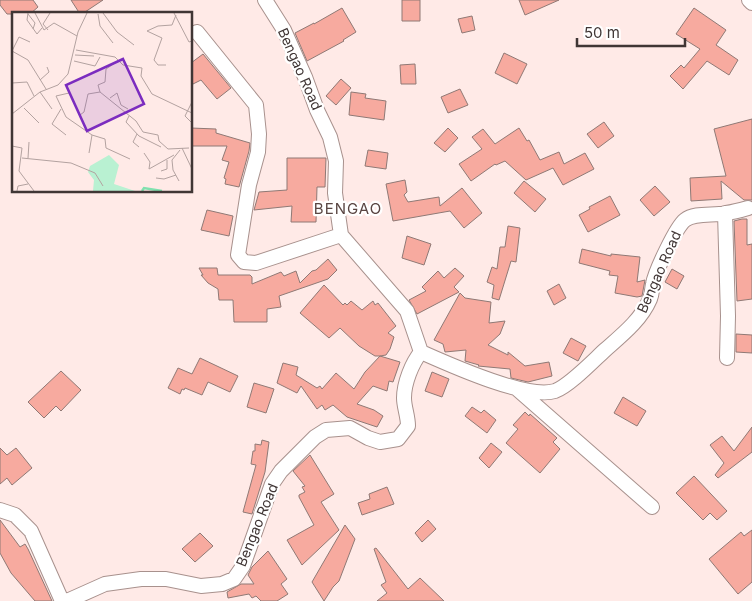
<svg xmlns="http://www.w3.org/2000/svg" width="752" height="601" viewBox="0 0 752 601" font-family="Inter,sans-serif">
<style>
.building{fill:#f7aa9f;stroke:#8f7975}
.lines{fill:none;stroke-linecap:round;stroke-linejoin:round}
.street-casing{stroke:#a8918d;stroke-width:16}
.street{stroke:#fff;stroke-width:14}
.labels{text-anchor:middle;stroke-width:4.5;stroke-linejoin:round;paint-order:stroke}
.street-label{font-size:14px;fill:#403635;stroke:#fff}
.neighbourhood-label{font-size:15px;letter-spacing:1px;fill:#594542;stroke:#fff}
.inset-river{fill:none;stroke:#80e1af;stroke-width:2.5}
.inset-road{fill:none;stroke:#b3a2a0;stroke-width:1}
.view{fill:#7b2cbf;fill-opacity:0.15;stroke:#7b2cbf;stroke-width:2.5}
.inset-edge{fill:none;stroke:#403635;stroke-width:2.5}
</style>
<rect width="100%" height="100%" fill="#ffeae7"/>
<path class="building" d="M0 0H33L38 7 30 14H7L0 5Z
M71 0H103L82 14H80Z
M402 0H420V21H402Z
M519 0H559L525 15Z
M342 8 356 32 343 40 344 41 307 61 295 33 314 23V24Z
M694 8 726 30 716 45 738 60 729 75 707 61 683 89 670 76 681 65 684 68 700 49 676 34Z
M472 16 475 30 462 33 458 19Z
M504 53 527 64 517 84 495 73Z
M203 54 231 88 217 99 201 80 191 85V63Z
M415 64 416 84H401L400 65Z
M341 79 351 88 336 105 326 96Z
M460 89 468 105 448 113 441 97Z
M351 92 366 94 365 98 386 101 384 120 349 115Z
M752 119V200H744L721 181 722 199 691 201 690 178 726 176 714 129Z
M604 122 614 136 598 148 587 134Z
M191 128 216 129V133L250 143 249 151 239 187 225 184 226 179 224 178 229 162 222 160 227 146H191Z
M448 128 458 138 445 152 434 143Z
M519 128 527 141 529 140 540 160 559 152 564 164 585 153 594 169 563 185 553 168 526 180 505 161 496 165 495 164 471 181 459 164 482 149 472 137 483 129 495 144Z
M368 150 388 153 386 169 365 166Z
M287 158H326L325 187H317L316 222H291L292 206 254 210 259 192 287 190Z
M405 180 407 192 404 195 408 202 439 197 440 206 462 188 482 213 464 228 450 211 393 221 386 184Z
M524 181 546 199 535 212 514 193Z
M655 186 670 202 654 216 640 200Z
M610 196 620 215 588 232 579 215 590 209 589 207Z
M207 210 233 216 229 236 201 230Z
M742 219H747V245L752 244V299L737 301 734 221Z
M508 226 520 228 516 262 511 261 499 300 492 298 494 285 487 282 492 267 497 269 500 247H505Z
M407 236 431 244 424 265 402 258Z
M582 249 611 256V254L640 257 637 282 645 280 642 296 637 297 615 293 618 276 609 275 610 271 579 263Z
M328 259 337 270 328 279 279 296 281 307 267 309V322H234L233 300H219L218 289 208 283 201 275H203L199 268H217L218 275H250L252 277V284L281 272 284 276 296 271 300 283 312 271 316 270Z
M455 268 464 276 454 287 459 292 417 314 409 300 426 291 422 287 438 271 444 278Z
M672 269 684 276 677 289 665 282Z
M559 284 566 298 554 305 547 291Z
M324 285 343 305 345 303 347 305 351 301 362 310 373 301 375 305 378 303 396 326 388 333 394 337 390 349 386 355 380 356 400 362 393 382 389 381 387 391 373 386 357 404 374 410 383 416 377 427 347 417 333 405 325 410 322 405 317 409 301 386 297 393 277 383 283 363 298 367 296 375 317 388 320 386 322 389 336 373 354 389 365 372 380 356H375L359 346 340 328 329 338 300 313Z
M460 293 465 298 491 302 489 323 505 321 500 334 488 345 508 355V352L525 366 549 362 552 376 528 382 511 378 510 369 478 366 479 365 465 361 466 350 445 352 443 344 434 340Z
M736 334 752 335V353L736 352Z
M571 338 586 346 578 361 563 353Z
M200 358 238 376 230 392 208 382 202 395 185 388 184 390 182 389 180 394 168 388 178 368 192 374Z
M61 371 81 390 61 411 56 406 44 418 28 402Z
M432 372 449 379 442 397 425 391Z
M254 383 274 389 266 413 247 407Z
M623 397 646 411 637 426 614 413Z
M472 407 481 413 484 410 496 420 487 433 465 416Z
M525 412 529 416 530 414 557 438 553 442 560 449 540 473 506 443 518 429 513 425Z
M752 427V452L718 478 715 475 724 463 710 445 722 436 734 451Z
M262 440 269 442 265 472 252 514 243 512 256 465 251 464 253 451H255V444L261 445Z
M491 443 502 452 489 468 479 458Z
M0 448 7 455 16 448 32 468 12 485 7 478 0 484Z
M310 455 334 494 321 502 339 530 302 565 287 540 314 525 299 497V495L305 492 302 487 305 486 293 471Z
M694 476 727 511 717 520 710 513 703 520 676 493Z
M387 487 394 504 362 515 358 503 370 499 369 494Z
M0 520 20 547 25 544 28 549 52 601H35L11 573 0 553Z
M428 520 436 529 422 542 415 533Z
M345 525 355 539 339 581 333 587 324 601 312 582Z
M752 530V582L738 594 709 559 741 532 744 536Z
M200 533 213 546 195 562 182 549Z
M376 548 408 589 420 578 444 601H377L387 593 381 585 386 582 374 549Z
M268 551 287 579 281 584 288 594 277 601H261L256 596 252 598 249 594 228 598 227 592 241 584H254L248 575 252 567Z"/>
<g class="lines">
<defs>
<path id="street" d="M749 0 752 3
M197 32 256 105 259 134 258 152 249 185 238 255 244 262 256 263 341 235
M725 213 728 316 727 358
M421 352C448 364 527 400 555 391 569 386 593 361 605 350 622 335 641 320 650 299 652 294 652 289 653 284 655 272 676 227 685 220 695 212 714 216 726 213 734 212 741 210 748 208
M516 388 652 507
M0 510 15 515 31 531 62 601
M67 601 105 584 141 579H166L201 586 222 584 234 579 243 566 272 484 281 471 315 437 326 430 350 428 368 438 380 442 398 439 408 426C408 416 404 407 404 398 404 383 412 363 421 352L407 311 341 235 335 193 336 161 330 137 317 110 305 77 284 30 265 0"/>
</defs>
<use href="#street" class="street-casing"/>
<use href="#street" class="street"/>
</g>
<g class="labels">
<g class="street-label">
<text transform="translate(300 69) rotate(66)" y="5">Bengao Road</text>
<text transform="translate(659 272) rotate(-66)" y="5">Bengao Road</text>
<text transform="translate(257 525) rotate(-68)" y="5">Bengao Road</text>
</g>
<g class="neighbourhood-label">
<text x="348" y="214">BENGAO</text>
</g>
</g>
<g transform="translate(12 12)">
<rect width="180" height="180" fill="#ffeae7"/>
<path d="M97 143 107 153 102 172 123 179H81L82 168 76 160 78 154Z" fill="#b9f1d2"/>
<path class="inset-river" d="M130 179 132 176 150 179"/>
<path class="inset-road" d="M16 1 15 8 25 22 30 16M23 1 32 18 42 11 65 24M91 1 105 20 122 33M162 1 177 30 180 29M16 2 23 11 21 17M86 2 88 14 101 31M36 18 31 12 38 1M64 38 103 45 111 53 130 56 129 64 140 82 180 101M0 39 7 25 18 30M0 39 16 48 34 77M63 43 82 44M62 49 83 54 88 45M106 49 94 57 93 70 86 73 88 80 124 109 131 120 146 123 147 129 156 137 177 136M154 53H146L142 48 150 26 135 19 146 14 160 13 164 3M28 68 37 60 35 55M0 71 15 70 22 84M28 80 40 97M57 81 44 84 54 105 80 123 93 127 94 136 118 147M98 86 105 81 109 93 116 97M180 90 173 104 180 111M12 96 27 111M49 97 40 112 54 123M0 102 28 80 46 73 56 62 66 20 75 1M68 103 72 100 76 82 88 80M117 104 114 110 127 124 149 135M125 122 121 130 127 135M0 134 10 136 7 159 22 179M170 136 180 157M77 141 80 123M132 141 138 150 137 157M10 146 59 151 83 161 91 174M16 146 17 130M137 157 162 143M149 159 155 157V148M144 166 152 167 164 163M167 169 161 158 160 148 168 138M5 179 6 174 16 172"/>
<path class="view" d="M111 47 132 92 75 119 54 73Z"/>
<rect width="180" height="180" class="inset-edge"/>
</g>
<path d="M577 38v8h108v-8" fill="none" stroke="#403635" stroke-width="2.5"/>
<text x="584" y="38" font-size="15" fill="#403635" stroke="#ffffff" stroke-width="4" paint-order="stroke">50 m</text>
</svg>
